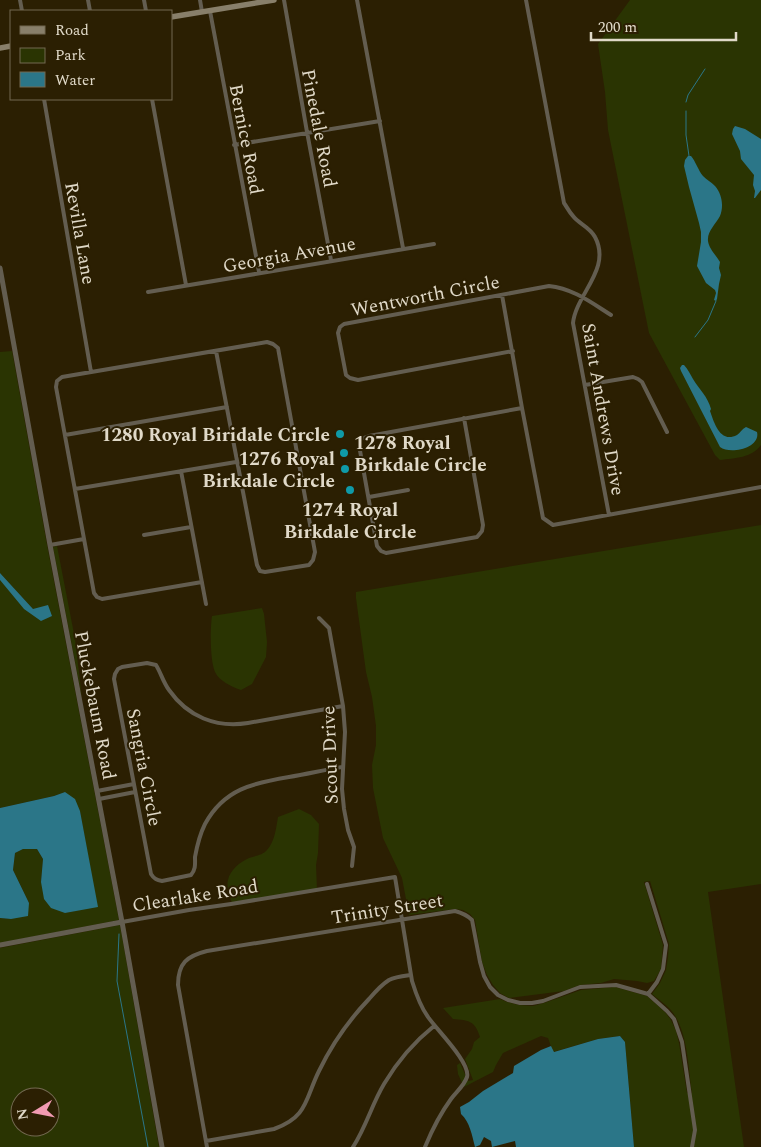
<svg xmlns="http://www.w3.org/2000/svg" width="761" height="1147" viewBox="0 0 761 1147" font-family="Spectral,serif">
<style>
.green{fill:#2a3402;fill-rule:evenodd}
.water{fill:#2b7688}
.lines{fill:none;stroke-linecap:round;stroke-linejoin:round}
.stream{stroke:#2b7688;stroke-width:1}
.minor{stroke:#635d50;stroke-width:4}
.tertiary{stroke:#635d50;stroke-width:5}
.secondary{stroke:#887f6a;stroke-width:5.5}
.culture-dot{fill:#0f9aa8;stroke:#2b1f02;stroke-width:2}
.labels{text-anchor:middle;stroke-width:4;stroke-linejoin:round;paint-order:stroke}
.street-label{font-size:19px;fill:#e0d9c8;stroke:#2b1f02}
.poi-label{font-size:19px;font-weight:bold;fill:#e0d9c8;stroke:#2b1f02;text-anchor:end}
</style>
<rect width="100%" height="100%" fill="#2b1f02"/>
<path class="green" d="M630 0H761V445C752 458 735 458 720 460L715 455 649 333 608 130 605 92 598 44Z
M12 351 47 545 119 920 0 943V918L11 919 29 903 13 870 15 853 23 849H37L43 859 41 882 65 913 97 906 80 811 65 792 54 796 0 808V580L33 609 0 573V352Z
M761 525V884L708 892 744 1147H634L625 1042 620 1036 598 1039 553 1052 548 1038 541 1036 503 1053 496 1065 493 1072 464 1087 458 1074 457 1065 460 1063 468 1081 473 1080 465 1059 472 1049 474 1042 480 1037C475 1021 469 1020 453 1019L443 1008 500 999 507 1002 519 1005 533 1006 544 1003 581 990 615 987 647 996 665 1012 671 1020 676 1031 679 1043 687 1093H692C688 1067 688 1029 670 1009 665 1004 658 999 652 994L660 983 666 970 668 957 669 944 650 881 644 882 663 945 661 969 654 981 647 983 637 981 614 979 601 983 580 985 564 991 509 998 500 993 493 985 487 975 482 962 475 920 470 914 463 910 455 909 409 915 402 878 383 838 373 788 372 765 376 745V726L372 697 366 672 356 598V592Z
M57 546 75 639 82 698 53 547Z
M262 608 264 614 267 642 266 657 252 684 241 690C232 687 219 681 215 672 210 661 210 629 212 616Z
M299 809 311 815 319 824 318 853 316 865 317 891 232 903C230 897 226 887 228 880 230 870 240 862 249 858 255 856 263 855 267 850 275 841 276 828 278 817Z
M120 925 159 1147H0V948ZM20 1097H50V1127H20Z"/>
<path class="water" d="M735 126 745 129 761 139V190L755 198H754L755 191 753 185 754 175 741 159 740 151 732 134 733 129Z
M688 156H691C696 162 698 170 703 176 707 180 711 182 715 186 722 194 724 206 720 216 716 224 707 231 708 241 709 249 716 255 720 262L719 268 721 275 719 284 717 299 716 301 714 300 716 293 715 290 706 283 697 266 701 242V232L699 223 689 187 684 166 685 160Z
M682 365H684C688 369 690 374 693 379 699 389 708 397 711 409L710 411C714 422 720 444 737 435 740 433 742 429 746 427L757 432C761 448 730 455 720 447L681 371 680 368Z
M0 573 33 609 48 605 52 616 41 621 24 609 0 580Z
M65 792 75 799 80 811 98 907 65 913 51 908 44 899 41 882 43 859 37 849H23L15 853 13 870 29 903 28 916 11 919 0 918V808L54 796Z
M620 1036 625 1042 634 1147H516L515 1141 492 1147 491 1141 484 1137 480 1145 475 1147C472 1136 470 1122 461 1114L460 1107 469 1102 483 1091 513 1073 514 1066 541 1050 551 1046 554 1052 598 1039Z"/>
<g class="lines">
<path class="stream" d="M686 102 688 95 705 69
M686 111V135L689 156
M695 337 708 320 716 301
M119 934 117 981 148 1147"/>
<path class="minor" d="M20 0 22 11
M88 0 90 11
M144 0 146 11
M200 0 202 12
M284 0 307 132 331 260
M357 0 403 248
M526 0 564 203C567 207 569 212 573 216 579 224 590 227 595 237 612 269 576 294 573 323L609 515
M210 11 259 272
M44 99 91 372
M152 99 186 285
M234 145 380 121
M148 292 434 244
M502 295 522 408 543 518 553 525 761 487
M513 351 358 380 350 378 346 375 338 333 340 327 344 324 549 286C572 288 592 303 611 315
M585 385 633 377 638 379 642 382 667 432
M464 418 483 525 482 531 477 537 386 553 381 551 377 546 359 445 361 439 369 436 522 408
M65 435 227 407
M181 471 206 604
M75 489 236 462
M369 497 408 490
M144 535 191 527
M50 545 84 539
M202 582 102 599 97 597 94 593 56 387 57 381 62 377 267 342 273 344 278 348 315 552 313 560 309 565 265 572 260 571 257 565 216 351
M319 618 329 628 343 706 345 732 342 789 344 809 348 830 354 847 352 866
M342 767C324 770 307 774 289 777 253 783 224 789 205 824 200 834 197 846 195 857 195 864 196 869 191 875L162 881C157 880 154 879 151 874L114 679 115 674 118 669 122 667 147 663 156 665C161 673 163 682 169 690 188 717 216 728 248 723L343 706
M97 791 134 784
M99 799 135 792
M647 884 666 945 663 969 657 982 648 994
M122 922 189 910 231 904 395 877 412 981C416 994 420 1006 428 1017 436 1029 471 1063 467 1077 464 1086 456 1092 451 1099 440 1114 432 1130 425 1147
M206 1141 274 1129C308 1117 305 1099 319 1071 332 1044 349 1020 369 999 375 992 381 985 389 980 395 977 404 976 411 975
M207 1147 178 985C178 963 187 956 207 951L455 911C463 913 467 915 472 920L480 962 484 976 490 987 498 995 508 1000 520 1003H532L543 1001 580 987 616 985 648 994 667 1011 674 1019 682 1042 695 1130 692 1147
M353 1147C366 1127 372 1104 384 1084 397 1062 414 1042 434 1026"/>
<path class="tertiary" d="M0 268 50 545 122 922 162 1147
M0 945 122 922"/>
<path class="secondary" d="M171 17 274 0
M0 48 11 46"/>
</g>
<g class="culture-dot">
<circle cx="340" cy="434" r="5"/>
<circle cx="344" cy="453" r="5"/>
<circle cx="345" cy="469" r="5"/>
<circle cx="350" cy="490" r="5"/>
</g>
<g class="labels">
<g class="street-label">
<text transform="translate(320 128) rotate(79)" y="7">Pinedale Road</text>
<text transform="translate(247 139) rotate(79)" y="7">Bernice Road</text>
<text transform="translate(81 233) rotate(80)" y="7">Revilla Lane</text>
<text transform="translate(289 254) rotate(-10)" y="7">Georgia Avenue</text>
<text transform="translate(425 295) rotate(-11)" y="7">Wentworth Circle</text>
<text transform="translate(604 409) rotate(80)" y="7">Saint Andrews Drive</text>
<text transform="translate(96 705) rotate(79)" y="7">Pluckebaum Road</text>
<text transform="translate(329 755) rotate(-92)" y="7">Scout Drive</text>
<text transform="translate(145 767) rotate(79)" y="7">Sangria Circle</text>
<text transform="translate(195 895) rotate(-9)" y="7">Clearlake Road</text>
<text transform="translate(387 908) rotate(-9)" y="7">Trinity Street</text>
</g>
<g class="poi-label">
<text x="330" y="441">1280 Royal Biridale Circle</text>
<text x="354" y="449" text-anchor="start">1278 Royal<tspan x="354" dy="22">Birkdale Circle</tspan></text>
<text x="335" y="465">1276 Royal<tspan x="335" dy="22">Birkdale Circle</tspan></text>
<text x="350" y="516" text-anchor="middle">1274 Royal<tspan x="350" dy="22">Birkdale Circle</tspan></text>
</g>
</g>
<rect x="10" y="10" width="162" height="90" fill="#2b1f02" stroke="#736951"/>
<rect x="20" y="26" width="25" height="8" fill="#887f6a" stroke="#736951"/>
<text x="55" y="35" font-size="15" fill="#e0d9c8">Road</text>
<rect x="20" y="48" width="25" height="15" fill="#2a3402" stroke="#736951"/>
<text x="55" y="60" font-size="15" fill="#e0d9c8">Park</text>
<rect x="20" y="72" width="25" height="15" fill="#2b7688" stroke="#736951"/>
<text x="55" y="85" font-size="15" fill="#e0d9c8">Water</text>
<g transform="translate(35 1112) rotate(260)"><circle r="24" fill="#2b1f02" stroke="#736951"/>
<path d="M0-4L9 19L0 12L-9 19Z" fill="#f19ab2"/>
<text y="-8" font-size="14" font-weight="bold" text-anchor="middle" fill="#e0d9c8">N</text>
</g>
<path d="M591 32v8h145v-8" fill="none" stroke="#e0d9c8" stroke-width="2.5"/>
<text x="598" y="32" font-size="15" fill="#e0d9c8" stroke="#2b1f02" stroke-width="4" paint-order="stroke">200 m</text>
</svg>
